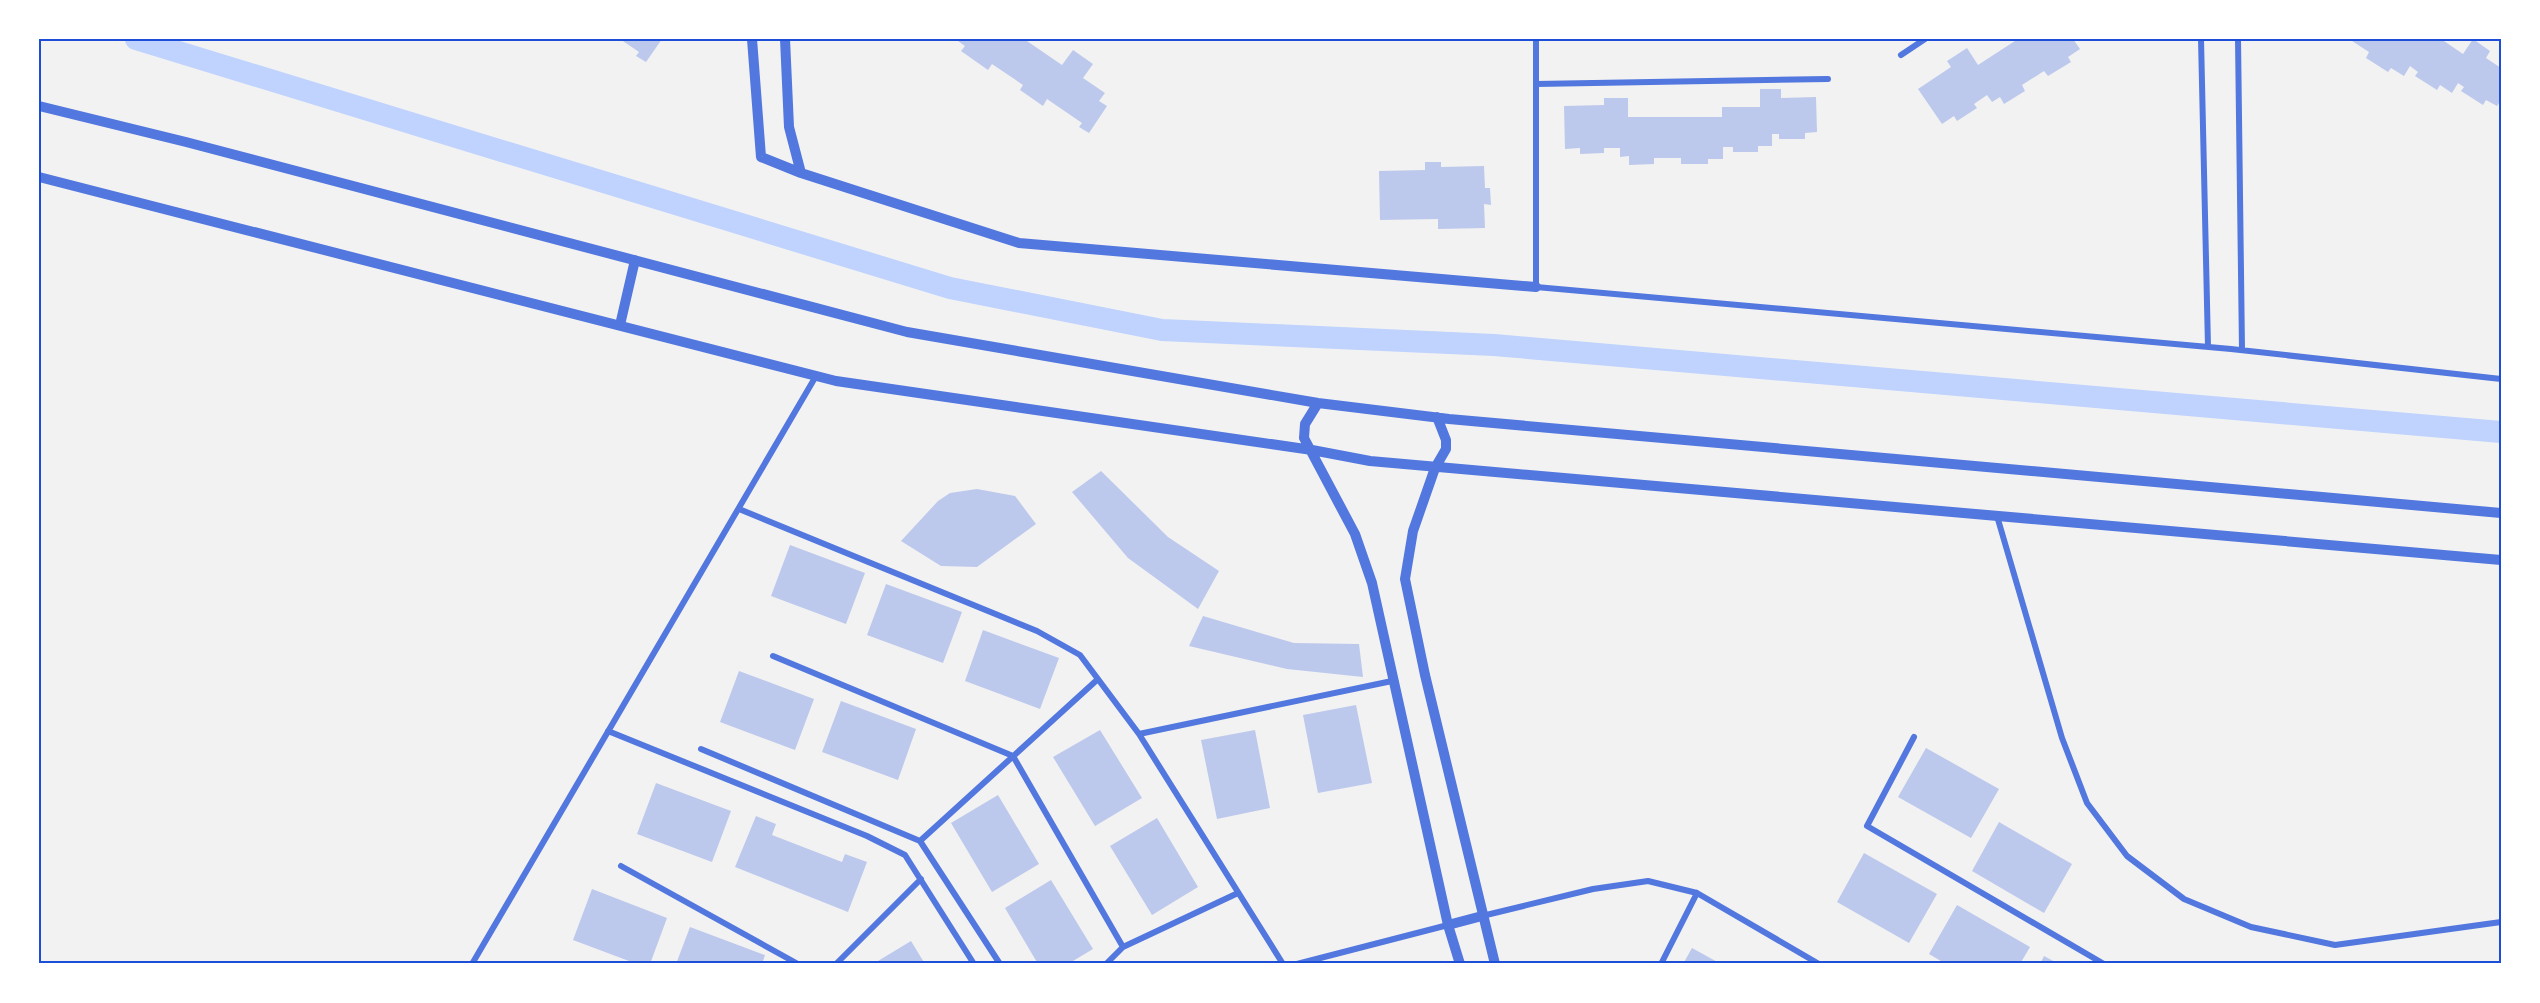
<svg xmlns="http://www.w3.org/2000/svg" width="2540" height="1003" viewBox="0 0 2540 1003" font-family="Jost,sans-serif">
<style>
.lines{fill:none;stroke-linecap:round;stroke-linejoin:round}
.canal{stroke:#bfd3fe;stroke-width:22}
.building{fill:#bdc9ec}
.minor{stroke:#5277de;stroke-width:6}
.tertiary{stroke:#5277de;stroke-width:10}
.neatline{fill:none;stroke:#1d4ed8;stroke-width:2}
</style>
<rect width="100%" height="100%" fill="#f2f2f2"/>
<g class="lines">
<path class="canal" d="M136 39 950 288 1162 330 1494 345 2501 432"/>
</g>
<path class="building" d="M620 39H662L646 62 636 56 639 52Z
M955 39H1024L1062 65 1073 50 1093 64 1083 78 1105 93 1099 101 1107 106 1089 133 1079 127 1082 123 1047 99 1043 106 1020 90 1023 85 992 64 988 70 961 51 965 46Z
M2018 39H2073L2080 49 2068 57 2071 62 2048 76 2044 71 2022 85 2025 91 2004 104 2000 97 1992 102 1987 95 1974 104 1977 108 1957 121 1954 116 1942 124 1918 89 1951 67 1947 61 1967 48 1978 65Z
M2349 39H2441L2463 54 2473 39 2490 51 2486 58 2501 68V100L2497 106 2486 100 2483 105 2461 91 2464 87 2458 83 2452 93 2440 85 2437 90 2415 76 2418 72 2410 66 2404 76 2391 68 2388 72 2366 58 2369 52Z
M1760 89H1781V98L1816 97 1817 132 1805 133V139H1779V134H1772V146H1758V152H1733V147H1723V159H1708V164H1681V158H1654V164L1629 165V156L1620 157V148H1604V153L1580 154V148L1565 149 1564 106 1604 105V98H1628V117H1722V107H1760Z
M1425 162H1441V167L1484 166 1485 188H1490L1491 205 1484 204 1485 228 1438 229V219L1380 220 1379 171 1425 170Z
M1101 471 1168 537 1219 571 1198 609 1128 558 1072 492Z
M977 489 1015 496 1036 524 977 567 941 566 901 541 938 501 950 493Z
M790 545 865 573 846 624 771 596Z
M886 584 962 612 943 663 867 635Z
M1203 616 1294 643 1359 644 1363 677 1287 669 1189 646Z
M983 630 1059 658 1040 709 965 681Z
M739 671 814 699 795 750 720 722Z
M841 701 916 729 898 780 822 752Z
M1356 705 1372 783 1318 793 1303 715Z
M1100 730 1142 798 1095 826 1053 757Z
M1255 730 1270 808 1217 819 1201 740Z
M1926 748 1999 789 1971 838 1898 797Z
M656 783 731 811 712 862 637 834Z
M998 795 1039 864 992 892 951 823Z
M756 816 776 824 772 835 842 862 845 854 867 862 848 912 735 867Z
M1157 818 1198 887 1152 915 1110 846Z
M1999 822 2072 864 2044 913 1972 871Z
M1864 853 1937 894 1909 943 1837 902Z
M1051 880 1093 949 1068 964H1038L1005 908Z
M592 889 667 918 650 964H637L573 940Z
M1957 905 2030 947 2020 964H1946L1929 954Z
M690 927 765 955 762 964H676Z
M911 941 925 964H873Z
M1692 948 1721 964H1683Z
M2044 956 2059 964H2040Z"/>
<g class="lines">
<path class="minor" d="M1536 39V287L2231 349 2501 379
M2201 39 2208 347
M2238 39 2242 350
M1901 55 1925 39
M1536 84 1828 79
M739 509 1037 631 1080 655 1139 734 1283 964
M1997 516 2062 738 2087 803 2127 856 2184 899 2251 927 2335 945 2501 922
M773 656 1013 756 1123 947 1238 893
M608 731 867 836 905 855 974 964
M1139 734 1392 681
M1914 737 1867 826 2104 964
M701 749 920 841 1000 964
M920 841 1098 679
M621 866 798 964
M1482 916 1593 889 1648 881 1697 893 1819 964
M472 964 816 376
M836 964 921 879
M1106 964 1123 947
M1297 964 1448 925
M1661 964 1697 893"/>
<path class="tertiary" d="M752 39 761 157 801 173 1019 243 1536 287
M785 39 789 127 801 173
M39 106 186 142 907 332 1318 403 1449 419 2501 513
M39 177 836 381 1312 450 1370 461 2501 560
M620 325 635 260
M1318 403 1305 424 1304 438 1355 534 1372 583 1448 925 1460 964
M1437 417 1446 440V449L1435 468 1413 531 1405 579 1425 675 1495 964
M1448 925 1482 916"/>
</g>
<rect width="2540" height="1003" fill="none" stroke="#ffffff" stroke-width="81"/>
<rect x="40" y="40" width="2460" height="922" class="neatline"/>
</svg>
